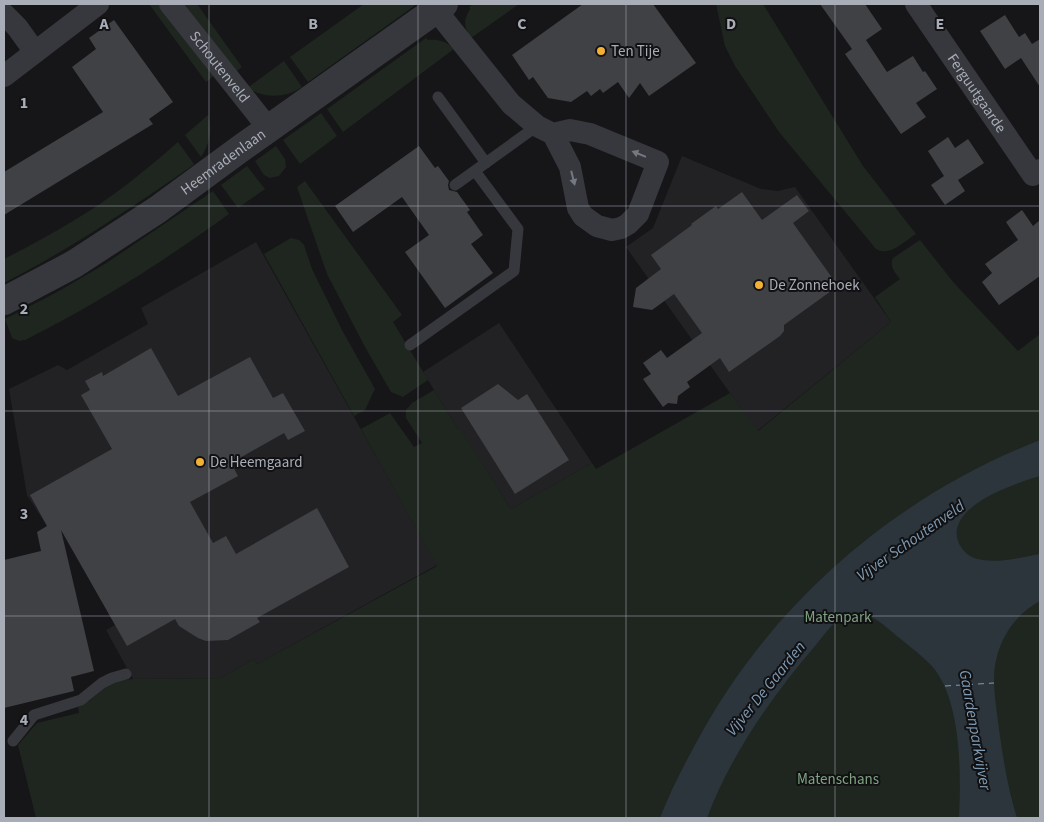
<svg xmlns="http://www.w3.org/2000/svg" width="1044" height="822" viewBox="0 0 1044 822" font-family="'Source Sans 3',sans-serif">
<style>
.built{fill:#222225}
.green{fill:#1e261f}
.water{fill:#2c353c}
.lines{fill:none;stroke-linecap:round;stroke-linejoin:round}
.ferry{stroke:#7f9bb3;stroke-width:1;stroke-dasharray:6 5;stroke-linecap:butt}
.building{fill:#404145}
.service{stroke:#37383d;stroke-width:11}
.minor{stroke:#37383d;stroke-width:22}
.tertiary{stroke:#37383d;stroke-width:28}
.oneway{fill:#757881}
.grid{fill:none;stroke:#a8adb8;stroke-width:1;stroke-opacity:0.55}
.poi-dot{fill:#f2b134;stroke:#111113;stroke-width:2}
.labels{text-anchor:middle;stroke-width:4;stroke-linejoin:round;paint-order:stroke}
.poi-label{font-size:15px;fill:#a8adb8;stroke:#111113;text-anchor:start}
.street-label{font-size:15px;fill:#a8adb8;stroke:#111113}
.park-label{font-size:15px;fill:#7fa381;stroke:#111113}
.water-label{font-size:16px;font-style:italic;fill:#7f9bb3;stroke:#111113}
.grid-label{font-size:16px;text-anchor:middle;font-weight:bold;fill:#a8adb8;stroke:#111113;stroke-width:4;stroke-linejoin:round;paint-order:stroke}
</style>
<rect width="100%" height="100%" fill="#161618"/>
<path class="built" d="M682 156 761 189 778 191 795 187 891 322 757 431 626 247 653 228Z
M256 242 437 565 257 664 254 659 221 678 133 679 106 630 115 625 58 521 47 526 27 495 9 389 58 365 67 370 148 324 141 308Z
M499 323 592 463 511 509 460 429H458L423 372Z"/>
<path class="green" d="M149 4H163L215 75 206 82Z
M184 4H197L242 67 234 73Z
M364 4H417L308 82 290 57Z
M473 4H519L471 38C464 28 463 20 470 9L469 7Z
M716 4H763L863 166 916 234C903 242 890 257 876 249L779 132 735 66 725 46Z
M426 38 428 40C438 39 446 41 454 49L343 132 327 109Z
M284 61 302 87C284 99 265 98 247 88Z
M321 113 337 136 300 164 283 140Z
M208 115C212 130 210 144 201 157L185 135Z
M178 142 194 164 192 166C131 208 70 249 4 283V259C51 235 99 208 140 174 153 164 165 153 178 142Z
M276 146 285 159 286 167 279 176 270 178 264 175 255 161Z
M247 166 265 189 238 208 221 185Z
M305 181 402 315 393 322 428 380 403 397 391 392 365 347 327 274 297 187Z
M213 191 229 214C164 261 97 304 25 340L19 341 12 338 5 319 59 291 105 264Z
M291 238 299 240 304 245 312 269 342 330 375 389 365 410 354 416 264 254Z
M920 240 954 283 1018 351 1040 334V818H36L18 745 37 723 79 713 78 707 89 701 105 687 117 681 133 679 221 678 254 659 257 664 437 566 361 429 390 413 414 447 422 443 406 418V410L412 403 434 390 458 429 460 428 511 509 592 463 596 469 730 393 758 431 891 322 875 297 900 279C895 273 889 266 893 258Z"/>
<path class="water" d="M1040 440V476C1016 483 946 506 958 541 962 552 971 559 983 560 1001 563 1023 557 1040 554V601C1011 616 994 648 994 679 994 696 997 712 999 729 1003 759 1008 789 1017 818H959C961 774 962 699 931 665 919 653 904 642 891 631 879 621 864 608 847 615 834 620 824 635 815 646 772 696 730 756 707 818H660C670 792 683 767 696 743 771 603 893 498 1040 440Z"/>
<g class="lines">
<path class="ferry" d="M945 686 994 683"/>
</g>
<path class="building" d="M583 4H653L696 63 649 96 640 83 629 98 618 82 603 93 600 89 591 96 587 91 571 102 548 98 533 77 529 80 512 55Z
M820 4H865L882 29 866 40 887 72 913 56 923 72 925 71 937 89 916 103 926 117 901 134 845 54 852 49Z
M1005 15 1019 37 1025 33 1032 44 1040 39V87L1021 58 1005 69 980 31Z
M114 20 173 102 149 119 153 124 4 215V172L103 112 72 67 96 49 89 38Z
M948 137 955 148 968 139 984 163 958 180 965 191 945 205 931 185 944 176 928 151Z
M419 146 435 168 438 166 449 181 448 185 449 190 457 192 470 210 467 212 483 235 471 244 493 273 445 308 405 252 429 235 402 197 353 232 335 206Z
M742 192 762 220 797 195 809 211 793 223 838 286 784 325V331L780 336 729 372 720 358 687 382 690 387 678 396 677 404 668 403 663 407 643 379 651 374 643 363 661 350 667 358 702 333 674 294 652 310 633 307 636 288 661 269 651 255 692 225 691 224 716 206 718 209Z
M1022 210 1033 226 1040 220V276L999 305 982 282 992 273 985 264 1018 240 1006 222Z
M151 348 178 396 250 357 273 398 283 393 305 431 288 440 284 433 231 463 238 476 190 502 213 543 226 536 236 554 317 508 349 567 257 618 260 622 228 640 206 641 198 638 179 626 175 619 127 646 61 530 94 671 71 677 74 691 4 708V560L41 551 37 532 47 526 30 495 112 449 81 395 90 390 85 381 102 372 103 376Z
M498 384 518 400 527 394 569 460 515 494 461 408Z"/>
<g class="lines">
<path class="service" d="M438 97 486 163
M455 185 537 126
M410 345 514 271 518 229 475 171
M13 741 34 715 81 700 102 683 112 678 126 674"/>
<g class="minor">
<path id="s1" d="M170 4 269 129"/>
<path id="s2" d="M916 4 1033 175 1040 170"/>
<path d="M436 10 511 104 537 126 553 134 570 167 578 208 583 216 597 226 612 230 621 228 628 224 638 214 658 162 590 134 570 130 553 134"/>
<path d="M4 14 17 27 35 52"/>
<path d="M4 76 98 4"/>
</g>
<path class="tertiary" id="s3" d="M4 301 74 264 157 210 240 149 444 4"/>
</g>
<defs><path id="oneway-solid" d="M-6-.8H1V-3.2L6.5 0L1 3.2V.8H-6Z" transform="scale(1.25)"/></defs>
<g class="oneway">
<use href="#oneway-solid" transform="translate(639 154) rotate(-158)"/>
<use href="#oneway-solid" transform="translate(573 178) rotate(76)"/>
</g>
<path class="grid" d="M209 4V818M418 4V818M626 4V818M835 4V818M4 206H1040M4 411H1040M4 616H1040"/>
<g class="poi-dot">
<circle cx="601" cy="51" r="5"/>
<circle cx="759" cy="285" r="5"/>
<circle cx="200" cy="462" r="5"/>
</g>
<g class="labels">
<g class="poi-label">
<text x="611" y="56">Ten Tije</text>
<text x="769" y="290">De Zonnehoek</text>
<text x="210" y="467">De Heemgaard</text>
</g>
<g class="street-label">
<text dy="5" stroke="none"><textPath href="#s1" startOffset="80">Schoutenveld</textPath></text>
<text dy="5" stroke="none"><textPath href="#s2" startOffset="108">Ferguutgaarde</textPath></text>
<text dy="5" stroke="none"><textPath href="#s3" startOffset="260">Heemradenlaan</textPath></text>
</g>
<g class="park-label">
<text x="838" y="622">Matenpark</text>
<text x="838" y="784">Matenschans</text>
</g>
<g class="water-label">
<text transform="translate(910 540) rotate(-35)" y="6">Vijver Schoutenveld</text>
<text transform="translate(765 688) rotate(-51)" y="6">Vijver De Gaarden</text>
<text transform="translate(976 730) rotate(80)" y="6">Gaardenparkvijver</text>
</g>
</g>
<g class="grid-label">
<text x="104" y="29">A</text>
<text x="313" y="29">B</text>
<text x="522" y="29">C</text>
<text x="731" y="29">D</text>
<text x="940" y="29">E</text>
<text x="24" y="108">1</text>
<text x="24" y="314">2</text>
<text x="24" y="519">3</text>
<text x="24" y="725">4</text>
</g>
<rect width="1044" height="822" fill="none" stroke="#a8adb8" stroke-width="10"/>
</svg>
